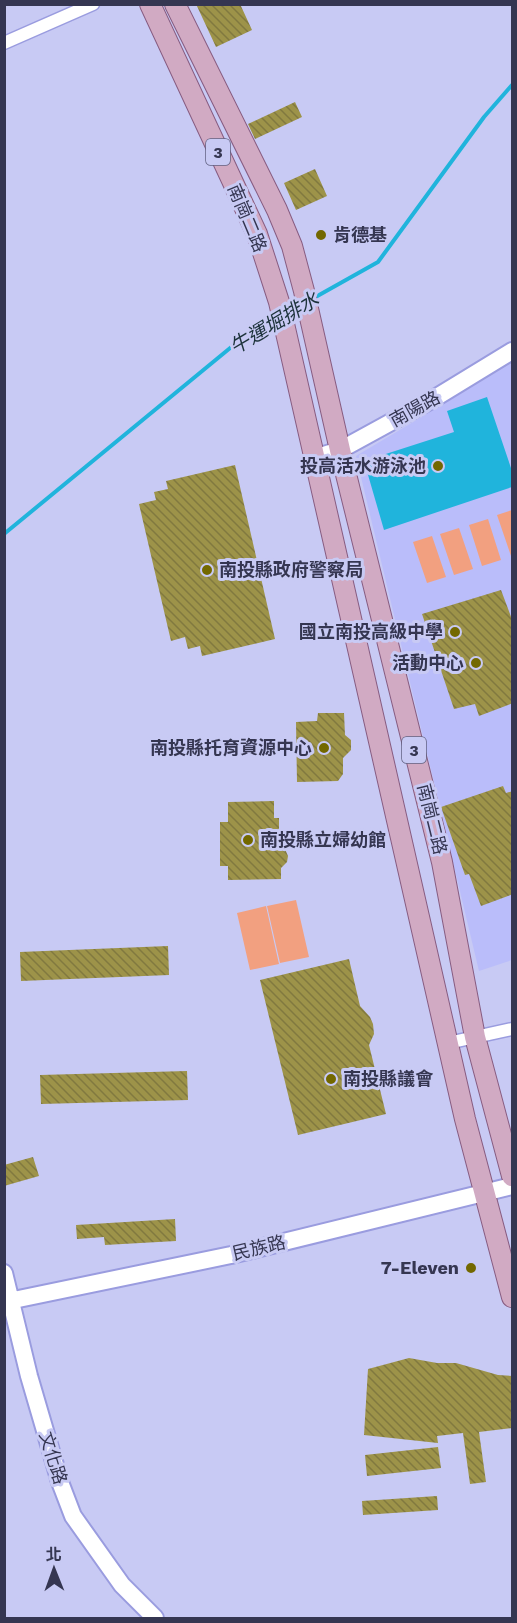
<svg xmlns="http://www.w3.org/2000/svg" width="517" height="1623" viewBox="0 0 517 1623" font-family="'Work Sans','Noto Sans TC',sans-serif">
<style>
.built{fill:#babdfa}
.green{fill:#f2a080}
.water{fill:#20b4dc}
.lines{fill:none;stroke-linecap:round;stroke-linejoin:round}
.stream{stroke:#20b4dc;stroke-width:4}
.building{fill:url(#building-back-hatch)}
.street-casing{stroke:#9a9cdf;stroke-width:15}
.secondary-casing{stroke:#9a9cdf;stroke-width:20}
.primary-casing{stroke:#875c81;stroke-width:22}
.street{stroke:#fff;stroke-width:12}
.secondary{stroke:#fff;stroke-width:16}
.primary{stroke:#d1aac3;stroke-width:20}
.poi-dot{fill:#736800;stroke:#c8caf4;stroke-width:2}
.labels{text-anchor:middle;stroke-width:6;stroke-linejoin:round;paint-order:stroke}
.shield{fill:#c8caf4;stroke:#616282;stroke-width:1.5}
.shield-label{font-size:16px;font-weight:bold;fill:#353651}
.street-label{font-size:18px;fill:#353651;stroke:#c8caf4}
.poi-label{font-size:18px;font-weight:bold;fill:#353651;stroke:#c8caf4;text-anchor:end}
.water-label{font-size:20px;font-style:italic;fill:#1c323a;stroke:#c8caf4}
</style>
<defs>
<pattern id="building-back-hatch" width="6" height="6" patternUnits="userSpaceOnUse" patternTransform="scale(1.5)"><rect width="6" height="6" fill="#9d9349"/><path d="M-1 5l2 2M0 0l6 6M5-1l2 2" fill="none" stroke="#81793f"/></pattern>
</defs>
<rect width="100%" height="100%" fill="#c8caf4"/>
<path class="built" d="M512 363V960L479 971 356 456Z"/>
<path class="green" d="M512 510V556H511L497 515Z
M488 519 501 560 482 566 469 525Z
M459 528 473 569 454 575 440 534Z
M432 536 446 577 427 583 413 542Z
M296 900 309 957 280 963 267 906Z
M266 906 279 964 250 970 237 913Z"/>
<path class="water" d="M487 397 512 471V487L384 530 364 461 454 432 447 411Z"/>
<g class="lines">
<path class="stream" d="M312 299 378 262 484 117 512 85
M4 534 235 344 277 320"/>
</g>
<path class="building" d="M196 4H240L252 30 216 47Z
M295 102 302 117 255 139 248 124Z
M315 169 327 196 296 210 284 183Z
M235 465 275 639 202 656 200 646 188 649 185 637 171 641 139 504 156 500 154 492 168 489 166 481Z
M501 590 513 622V703L479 716 475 704 454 709 422 614Z
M318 713H344L345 735 351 740V750L343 758V774L338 781 297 782 296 722 317 721Z
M503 786 506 793 513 791V894L481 906 469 874 465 875 441 807Z
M274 801V818H279V846L285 849 288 856 287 862 281 868V879L228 880V866H220V822H228V802Z
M168 946 169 975 21 981 20 952Z
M349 959 360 1006 370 1017 373 1024 374 1034 369 1045 386 1114 298 1135 260 980Z
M187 1071 188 1100 41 1104 40 1075Z
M33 1157 39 1176 4 1186V1165Z
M175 1219 176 1241 105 1245 104 1237 77 1239 76 1225Z
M409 1358 437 1363H456L498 1375 513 1376V1428L479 1432 486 1482 470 1484 463 1433 437 1436 438 1443 364 1435 368 1369Z
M438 1447 441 1468 367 1476 365 1455Z
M437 1496 438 1510 363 1515 362 1501Z"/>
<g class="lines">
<defs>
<path id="street" d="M4 43 93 4
M448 1043 512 1029"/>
<path id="secondary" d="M314 458 340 450 435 398 512 351
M4 1273 29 1376 60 1482 73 1516 122 1585 155 1618
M4 1302 231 1255 512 1186"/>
<path id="primary" d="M150 4 257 234 279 302 465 1119 512 1297
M175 4 277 210 292 246 304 291 340 450 442 862 475 1037 512 1176"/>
</defs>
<use href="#street" class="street-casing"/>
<use href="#secondary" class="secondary-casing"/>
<use href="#primary" class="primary-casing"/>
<use href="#street" class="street"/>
<use href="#secondary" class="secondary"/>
<use href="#primary" class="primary"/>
</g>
<g class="poi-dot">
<circle cx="321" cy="235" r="6"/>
<circle cx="438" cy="466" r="6"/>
<circle cx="207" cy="570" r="6"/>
<circle cx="455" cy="632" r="6"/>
<circle cx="476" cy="663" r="6"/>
<circle cx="324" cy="748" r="6"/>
<circle cx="248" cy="840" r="6"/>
<circle cx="331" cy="1079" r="6"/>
<circle cx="471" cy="1268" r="6"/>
</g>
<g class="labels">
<g class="shield">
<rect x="206" y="139" width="24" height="26" rx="4.5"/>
<rect x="402" y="737" width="24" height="26" rx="4.5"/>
</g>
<g class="shield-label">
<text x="218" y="158">3</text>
<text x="414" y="756">3</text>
</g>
<g class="street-label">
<text transform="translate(247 218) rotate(67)" y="6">南崗二路</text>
<text transform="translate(415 409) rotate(-29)" y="6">南陽路</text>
<text transform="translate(432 819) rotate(76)" y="6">南崗二路</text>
<text transform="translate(259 1248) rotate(-13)" y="6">民族路</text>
<text transform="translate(53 1458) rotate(73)" y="6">文化路</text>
</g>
<g class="poi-label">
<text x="333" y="241" text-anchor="start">肯德基</text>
<text x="426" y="472">投高活水游泳池</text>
<text x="219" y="576" text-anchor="start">南投縣政府警察局</text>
<text x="443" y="638">國立南投高級中學</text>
<text x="464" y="669">活動中心</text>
<text x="312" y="754">南投縣托育資源中心</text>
<text x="260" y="846" text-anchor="start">南投縣立婦幼館</text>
<text x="343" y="1085" text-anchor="start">南投縣議會</text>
<text x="459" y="1274">7-Eleven</text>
</g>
<g class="water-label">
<text transform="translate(274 323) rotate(-31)" y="7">牛運堀排水</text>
</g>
</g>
<rect width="517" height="1623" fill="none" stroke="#353651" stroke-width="12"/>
<g transform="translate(54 1569) rotate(359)" stroke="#c8caf4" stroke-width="4.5" paint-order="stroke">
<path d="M0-4.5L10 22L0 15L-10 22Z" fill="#353651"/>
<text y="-9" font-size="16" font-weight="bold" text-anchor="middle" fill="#353651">北</text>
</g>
</svg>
